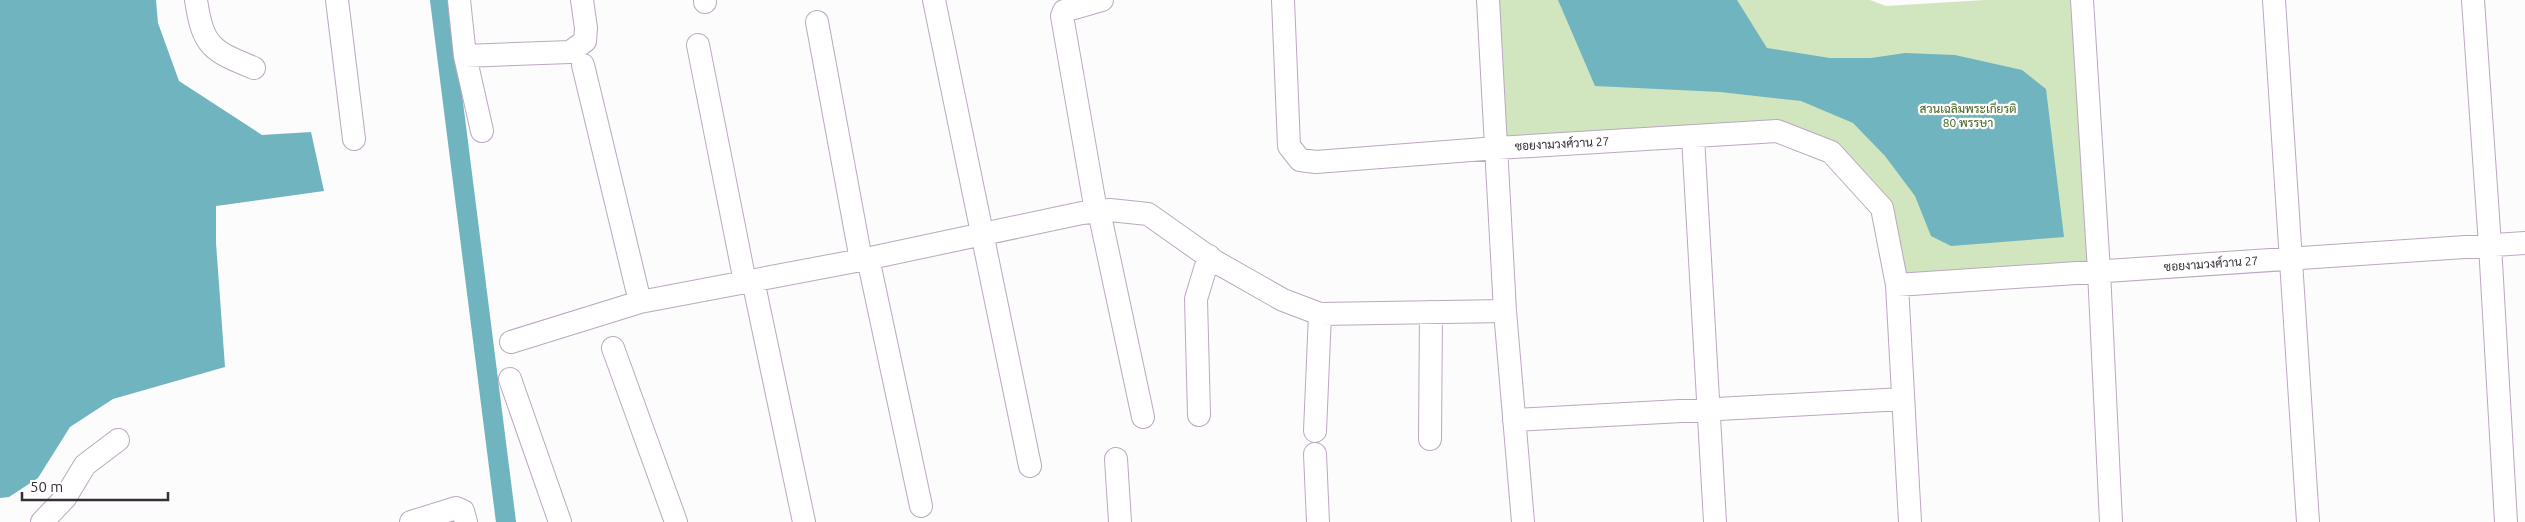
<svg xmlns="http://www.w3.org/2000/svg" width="2525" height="522" viewBox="0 0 2525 522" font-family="Ubuntu,Sarabun,sans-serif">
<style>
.green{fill:#d1e6be}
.water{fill:#70b4c0}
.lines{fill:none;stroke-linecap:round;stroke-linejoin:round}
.canal{stroke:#70b4c0;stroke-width:20}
.minor-casing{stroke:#bca7c0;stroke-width:24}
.minor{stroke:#fff;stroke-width:22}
.labels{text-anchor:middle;stroke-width:4.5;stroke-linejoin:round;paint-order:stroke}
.park-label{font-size:12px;fill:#42601c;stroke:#fff}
.street-label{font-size:12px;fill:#362d38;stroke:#fff}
</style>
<rect width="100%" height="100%" fill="#fcfcfc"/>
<path class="green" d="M1495 0H1870L1886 6 1985 0H2077L2092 276 1902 288 1890 201 1836 141 1780 123 1505 141Z"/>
<path class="water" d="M0 0H156L158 23 179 81 262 135 311 132 324 191 216 206V243L225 367 113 399 70 427 38 478 9 497 0 498Z
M1558 0H1737L1767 48 1830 58H1871L1905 53 1955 55 2022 70 2046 89 2064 237 1951 246 1931 236 1915 196 1885 156 1853 123 1801 101 1720 92 1595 86Z"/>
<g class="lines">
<path class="canal" d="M440 0 506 522"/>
<defs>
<path id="minor" d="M196 0C203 47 212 51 254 68
M337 0 354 139
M459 0 465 56 482 131
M705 0V2
M934 0 1030 466
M1283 0 1289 146 1300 160 1316 162 1497 148 1777 131 1831 152 1882 208 1897 285 1910 522
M1488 0 1505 311 1523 522
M2082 0 2099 271 2111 522
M2274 0 2308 522
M2473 0 2490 245 2506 522
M817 22 861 260
M698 45 745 282
M465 56 570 52 585 41 586 28 582 0
M583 65 640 302
M1693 137 1715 522
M1096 211 1062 16 1064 11 1102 0
M1099 211 1143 417
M868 258 921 506
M753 280 804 522
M1897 285 2525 243
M511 342 640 302 861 260 1082 213 1110 210 1148 214 1216 262 1283 300 1320 314 1505 311
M613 348 676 522
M510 379 560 522
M1199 415 1196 299 1209 256
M1514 420 1903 399
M1315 431 1320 314
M1430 439 1431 312
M1315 454 1318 522
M1116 459 1120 522
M42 522 65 498 85 465 118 440
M411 522 456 508 463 511 466 522"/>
</defs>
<use href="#minor" class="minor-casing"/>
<use href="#minor" class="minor"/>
</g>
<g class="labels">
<g class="park-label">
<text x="1968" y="113">สวนเฉลิมพระเกียรติ<tspan x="1968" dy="14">80 พรรษา</tspan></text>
</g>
<g class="street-label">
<text transform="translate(1562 144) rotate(-3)" y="4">ซอยงามวงศ์วาน 27</text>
<text transform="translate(2211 264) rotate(-4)" y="4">ซอยงามวงศ์วาน 27</text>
</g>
</g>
<path d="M22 492v8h146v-8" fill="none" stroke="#362d38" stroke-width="2.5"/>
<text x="30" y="492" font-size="15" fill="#362d38" stroke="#ffffff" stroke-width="4" paint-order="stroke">50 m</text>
</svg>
